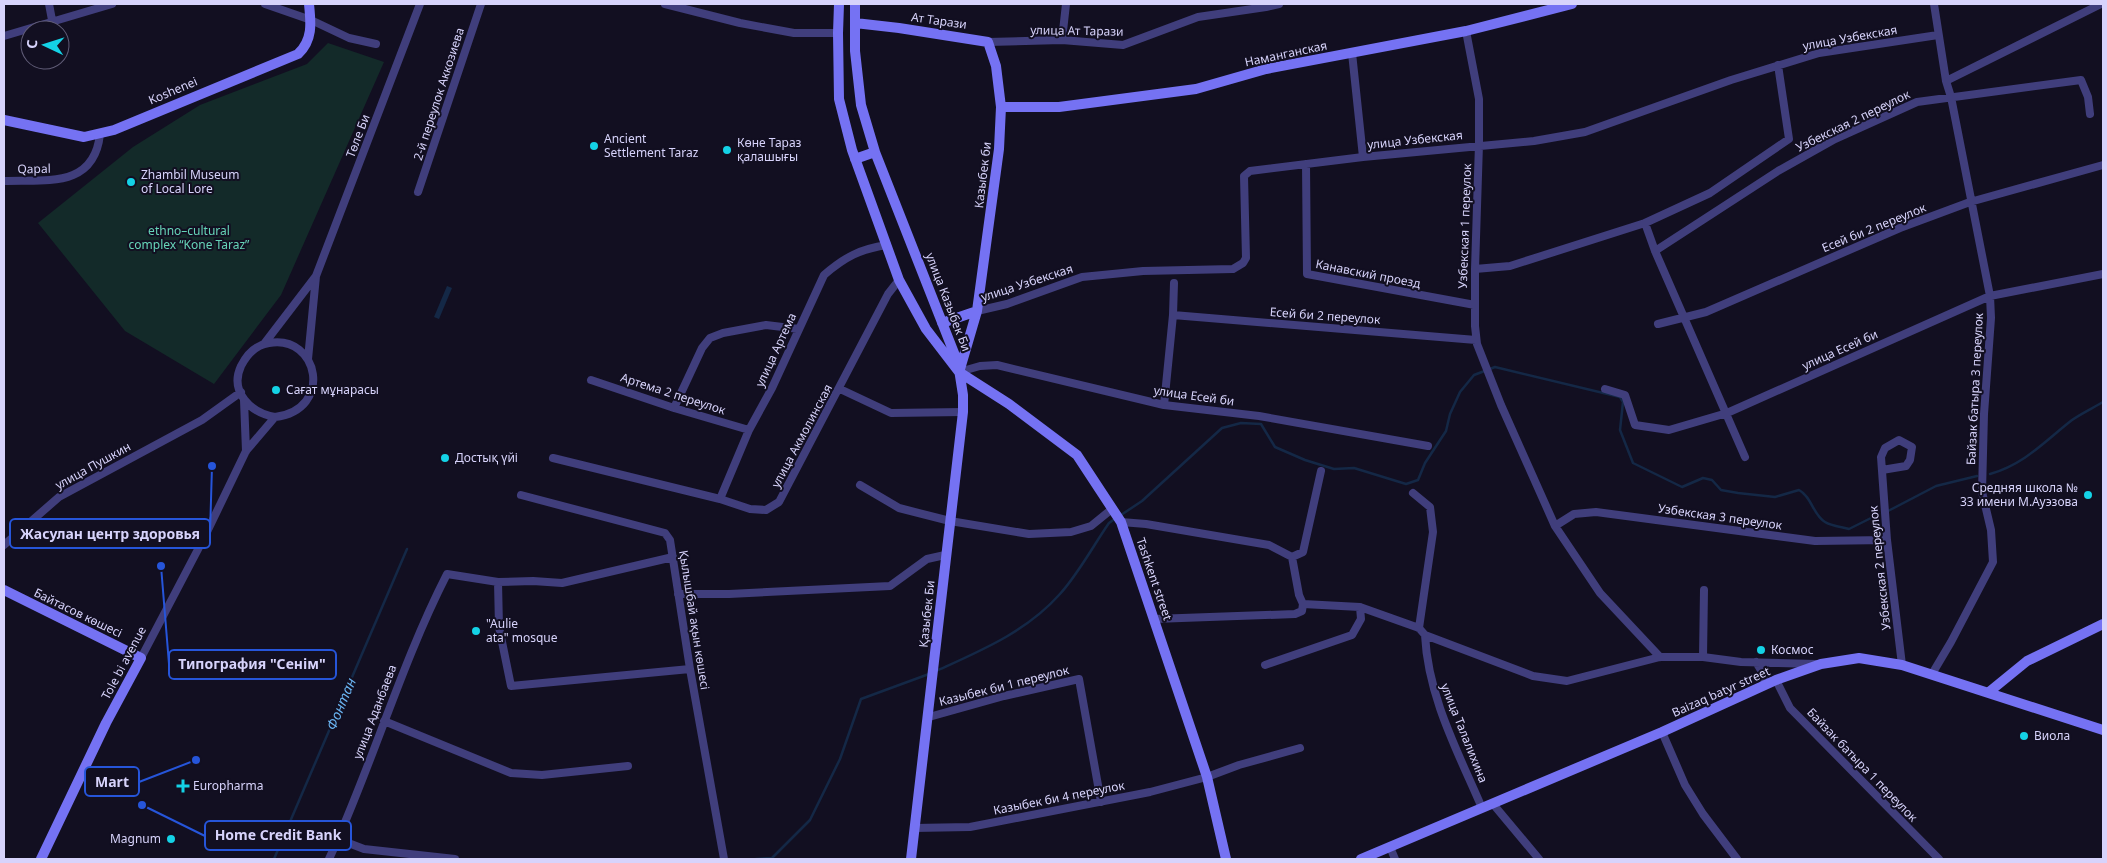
<svg xmlns="http://www.w3.org/2000/svg" width="2107" height="863" viewBox="0 0 2107 863" font-family="'Noto Sans',sans-serif">
<style>
.green{fill:#132a29}
.water{fill:#142846}
.lines{fill:none;stroke-linecap:round;stroke-linejoin:round}
.stream{stroke:#142846;stroke-width:2.5}
.street{stroke:#403e7c;stroke-width:8}
.secondary{stroke:#7572f3;stroke-width:10}
.poi-dot{fill:#14d2e6;stroke:#120f21;stroke-width:2}
.labels{text-anchor:middle;stroke-width:4;stroke-linejoin:round;paint-order:stroke}
.street-label{font-size:12px;fill:#d7d3fb;stroke:#120f21}
.poi-label{font-size:12px;fill:#d7d3fb;stroke:#120f21;text-anchor:start}
.park-label{font-size:12px;fill:#66d4b8;stroke:#120f21}
.water-label{font-size:14px;font-style:italic;fill:#6ab4f2;stroke:#120f21}
.leader{fill:none;stroke:#2655da;stroke-width:2}
.callout-dot{fill:#2655da;stroke:#120f21;stroke-width:2}
.callout{fill:#120f21;stroke:#2655da;stroke-width:2}
.callout-label{font-size:14px;text-anchor:middle;font-weight:bold;fill:#d7d3fb}
</style>
<rect width="100%" height="100%" fill="#120f21"/>
<path class="green" d="M328 43 384 62 281 295 214 384 125 331 38 223 133 147 200 105 307 64Z"/>
<path class="water" d="M447 286 452 288 439 319 434 317Z"/>
<g class="lines">
<path class="stream" d="M1990 474C2025 464 2045 441 2072 420 2082 413 2093 408 2103 402
M1888 511 1936 486 1977 476
M1121 515 1142 501 1222 428 1241 423 1261 424 1275 447 1305 460 1334 469 1354 468 1406 484 1418 480 1425 463 1446 431 1450 414 1460 392 1474 375 1495 367 1620 397 1623 402 1620 430 1633 463 1682 487 1703 478 1712 480 1721 490 1738 493 1775 497 1799 490C1812 497 1813 515 1825 522 1831 526 1842 527 1849 529L1879 514
M936 671C980 651 1026 632 1059 595 1077 576 1093 546 1109 523L1116 518
M274 859 407 549
M756 859 772 858 810 820 840 759 861 699 929 674"/>
<path class="street" d="M49 4 52 20
M265 4 311 20 349 38 376 44
M665 4 740 23 794 33H838
M1466 31 1479 99V144L1475 269V326L1477 344 1501 405 1555 526 1600 593 1660 657
M4 36 112 4
M1062 40 1066 4
M988 42 1062 40 1123 45 1198 17 1266 7 1279 4
M1352 53 1363 157
M1946 81 2101 4
M1306 164 1307 274 1475 305
M4 181C43 179 94 190 100 134
M418 192 481 4
M1645 223 1710 193 1789 139 1778 65
M1655 251 1778 171 1835 139 1917 102 2081 80 2088 97 2090 114
M1475 269 1510 266 1645 223 1655 251 1745 457
M977 311 1007 304 1082 277 1143 271 1233 269 1243 263 1246 258 1244 176 1250 171 1363 157 1534 141 1585 132 1731 80 1819 53 1938 35
M1173 315 1476 340
M1658 324 1706 312 1900 228 1970 202 2103 165
M264 344 316 276
M308 359 316 276 420 4
M959 372 980 366 997 365 1164 405 1259 416 1428 446
M591 380 674 408 749 430
M840 389 891 413 963 412
M1605 389 1625 395 1635 425 1669 430 1727 413 1990 296 2103 274
M244 400 246 451
M1164 405 1173 315 1174 283
M674 408 702 348 710 338 723 333 766 325 799 329
M553 458 720 499 750 509 766 510 779 502 888 294 899 280
M1882 470 1906 466 1910 460 1912 447 1899 440 1885 448 1881 457 1887 540 1902 665
M860 485 899 508 950 521 1029 534 1071 532 1091 526 1112 509
M1413 493 1430 507 1433 532 1419 628
M521 495 665 533 670 540 690 669 724 859
M720 499 749 430 772 388 824 275C845 257 860 249 887 245
M1121 522 1146 524 1269 545 1292 557 1303 552 1321 471
M1555 526 1574 514 1596 512 1815 541 1887 540
M4 545 59 497 202 420 241 392
M1292 557 1299 595 1303 604 1360 607 1419 628 1425 635 1533 676 1567 681 1660 657H1703L1741 662 1816 664
M498 582 499 627 511 686 690 669
M678 594H729L890 586 927 559 945 555
M1154 619 1295 614 1302 611 1303 604
M1425 635C1428 697 1458 752 1482 808
M1703 657 1704 590
M141 658 205 536 246 451 275 417C334 410 319 334 269 343 256 345 247 354 241 366 229 392 251 413 275 417
M1756 662 1762 672 1765 685
M1265 665 1352 635 1361 619 1360 607
M1932 674 1951 642 1993 562 1991 530 1982 492 1984 414 1991 318 1990 296 1951 97 1946 81 1934 4
M1776 680 1790 708 1939 859
M929 717 1004 696 1079 679 1101 802
M384 721 511 773 542 775 628 766
M1662 732 1685 785 1703 814 1737 859
M1493 804 1539 859
M914 828 970 827 1150 792 1207 777 1239 765 1300 748
M338 839 364 849 455 859
M1390 847 1395 859
M329 859C372 766 400 666 447 574L498 582 533 581 562 583 673 557"/>
<path class="secondary" d="M839 4 838 33 839 99 852 150 899 280 926 329 959 372 1009 404 1077 455 1121 522 1207 777 1226 859
M855 4V51L861 105 875 152 958 363 963 395V412L911 859
M855 23 899 28 988 42 996 66 1001 107 999 149 977 311 960 369
M1001 107H1059L1196 89 1266 69 1466 31 1572 4
M4 120 84 137 114 130 298 54C313 40 311 23 309 4
M855 159 875 152
M942 323 977 311
M4 590 141 658 106 723 41 859
M1989 692 2027 661 2103 624
M1361 859 1662 732 1776 680 1821 664 1859 658 1902 665 2103 730"/>
</g>
<g class="poi-dot">
<circle cx="594" cy="146" r="5"/>
<circle cx="727" cy="150" r="5"/>
<circle cx="131" cy="182" r="5"/>
<circle cx="276" cy="390" r="5"/>
<circle cx="445" cy="458" r="5"/>
<circle cx="2088" cy="495" r="5"/>
<circle cx="476" cy="631" r="5"/>
<circle cx="1761" cy="650" r="5"/>
<circle cx="2024" cy="736" r="5"/>
<path d="M180.5 778.5h5v5h5v5h-5v5h-5v-5h-5v-5h5z"/>
<circle cx="171" cy="839" r="5"/>
</g>
<g class="labels">
<g class="street-label">
<text transform="translate(939 21) rotate(8)" y="4">Ат Тарази</text>
<text transform="translate(1077 31) rotate(1)" y="4">улица Ат Тарази</text>
<text transform="translate(1850 38) rotate(-10)" y="4">улица Узбекская</text>
<text transform="translate(1286 54) rotate(-12)" y="4">Наманганская</text>
<text transform="translate(173 91) rotate(-23)" y="4">Koshenei</text>
<text transform="translate(439 94) rotate(-72)" y="4">2-й переулок Аккозиева</text>
<text transform="translate(1853 121) rotate(-26)" y="4">Узбекская 2 переулок</text>
<text transform="translate(358 136) rotate(-69)" y="4">Төле Би</text>
<text transform="translate(1415 140) rotate(-6)" y="4">улица Узбекская</text>
<text transform="translate(34 169) rotate(-1)" y="4">Qapal</text>
<text transform="translate(983 175) rotate(-83)" y="4">Казыбек би</text>
<text transform="translate(1465 226) rotate(-88)" y="4">Узбекская 1 переулок</text>
<text transform="translate(1874 228) rotate(-22)" y="4">Есей би 2 переулок</text>
<text transform="translate(1368 274) rotate(11)" y="4">Канавский проезд</text>
<text transform="translate(1027 283) rotate(-18)" y="4">улица Узбекская</text>
<text transform="translate(948 302) rotate(69)" y="4">улица Казыбек Би</text>
<text transform="translate(1325 316) rotate(4)" y="4">Есей би 2 переулок</text>
<text transform="translate(776 350) rotate(-65)" y="4">улица Артема</text>
<text transform="translate(1840 350) rotate(-24)" y="4">улица Есей би</text>
<text transform="translate(1975 389) rotate(-87)" y="4">Байзак батыра 3 переулок</text>
<text transform="translate(673 394) rotate(18)" y="4">Артема 2 переулок</text>
<text transform="translate(1194 396) rotate(8)" y="4">улица Есей би</text>
<text transform="translate(802 436) rotate(-62)" y="4">улица Акмолинская</text>
<text transform="translate(93 466) rotate(-29)" y="4">улица Пушкин</text>
<text transform="translate(1720 517) rotate(8)" y="4">Узбекская 3 переулок</text>
<text transform="translate(1880 568) rotate(-96)" y="4">Узбекская 2 переулок</text>
<text transform="translate(1154 579) rotate(71)" y="4">Tashkent street</text>
<text transform="translate(78 613) rotate(26)" y="4">Байтасов көшесі</text>
<text transform="translate(927 614) rotate(-84)" y="4">Қазыбек Би</text>
<text transform="translate(694 620) rotate(81)" y="4">Қылышбай ақын көшесі</text>
<text transform="translate(124 663) rotate(-62)" y="4">Tole bi avenue</text>
<text transform="translate(1004 686) rotate(-14)" y="4">Казыбек би 1 переулок</text>
<text transform="translate(1721 692) rotate(-24)" y="4">Baizaq batyr street</text>
<text transform="translate(375 712) rotate(-69)" y="4">улица Аданбаева</text>
<text transform="translate(1464 733) rotate(68)" y="4">улица Талалихина</text>
<text transform="translate(1862 765) rotate(46)" y="4">Байзак батыра 1 переулок</text>
<text transform="translate(1059 798) rotate(-11)" y="4">Казыбек би 4 переулок</text>
</g>
<g class="poi-label">
<text x="604" y="143">Ancient<tspan x="604" dy="14">Settlement Taraz</tspan></text>
<text x="737" y="147">Көне Тараз<tspan x="737" dy="14">қалашығы</tspan></text>
<text x="141" y="179">Zhambil Museum<tspan x="141" dy="14">of Local Lore</tspan></text>
<text x="286" y="394">Сағат мұнарасы</text>
<text x="455" y="462">Достық үйі</text>
<text x="2078" y="492" text-anchor="end">Средняя школа №<tspan x="2078" dy="14">33 имени М.Ауэзова</tspan></text>
<text x="486" y="628">"Aulie<tspan x="486" dy="14">ata" mosque</tspan></text>
<text x="1771" y="654">Космос</text>
<text x="2034" y="740">Виола</text>
<text x="193" y="790">Europharma</text>
<text x="161" y="843" text-anchor="end">Magnum</text>
</g>
<g class="park-label">
<text x="189" y="235">ethno–cultural<tspan x="189" dy="14">complex “Kone Taraz”</tspan></text>
</g>
<g class="water-label">
<text transform="translate(341 704) rotate(-67)" y="5">Фонтан</text>
</g>
</g>
<path class="leader" d="M212 466L210 534M161 566L169 664M196 760L139 782M142 805L205 836"/>
<g class="callout-dot">
<circle cx="212" cy="466" r="5"/>
<circle cx="161" cy="566" r="5"/>
<circle cx="196" cy="760" r="5"/>
<circle cx="142" cy="805" r="5"/>
</g>
<g class="callout">
<rect x="10" y="519" width="200" height="29" rx="5"/>
<rect x="169" y="650" width="167" height="29" rx="5"/>
<rect x="85" y="767" width="54" height="29" rx="5"/>
<rect x="205" y="821" width="146" height="29" rx="5"/>
</g>
<g class="callout-label">
<text x="110" y="539">Жасулан центр здоровья</text>
<text x="252" y="669">Типография "Сенім"</text>
<text x="112" y="787">Mart</text>
<text x="278" y="840">Home Credit Bank</text>
</g>
<rect width="2107" height="863" fill="none" stroke="#d7d3fb" stroke-width="10"/>
<g transform="translate(45 45) rotate(274)"><circle r="24" fill="#120f21" stroke="#615d78"/>
<path d="M0-4L9 19L0 12L-9 19Z" fill="#14d2e6"/>
<text y="-8" font-size="14" font-weight="bold" text-anchor="middle" fill="#d7d3fb">С</text>
</g>
</svg>
